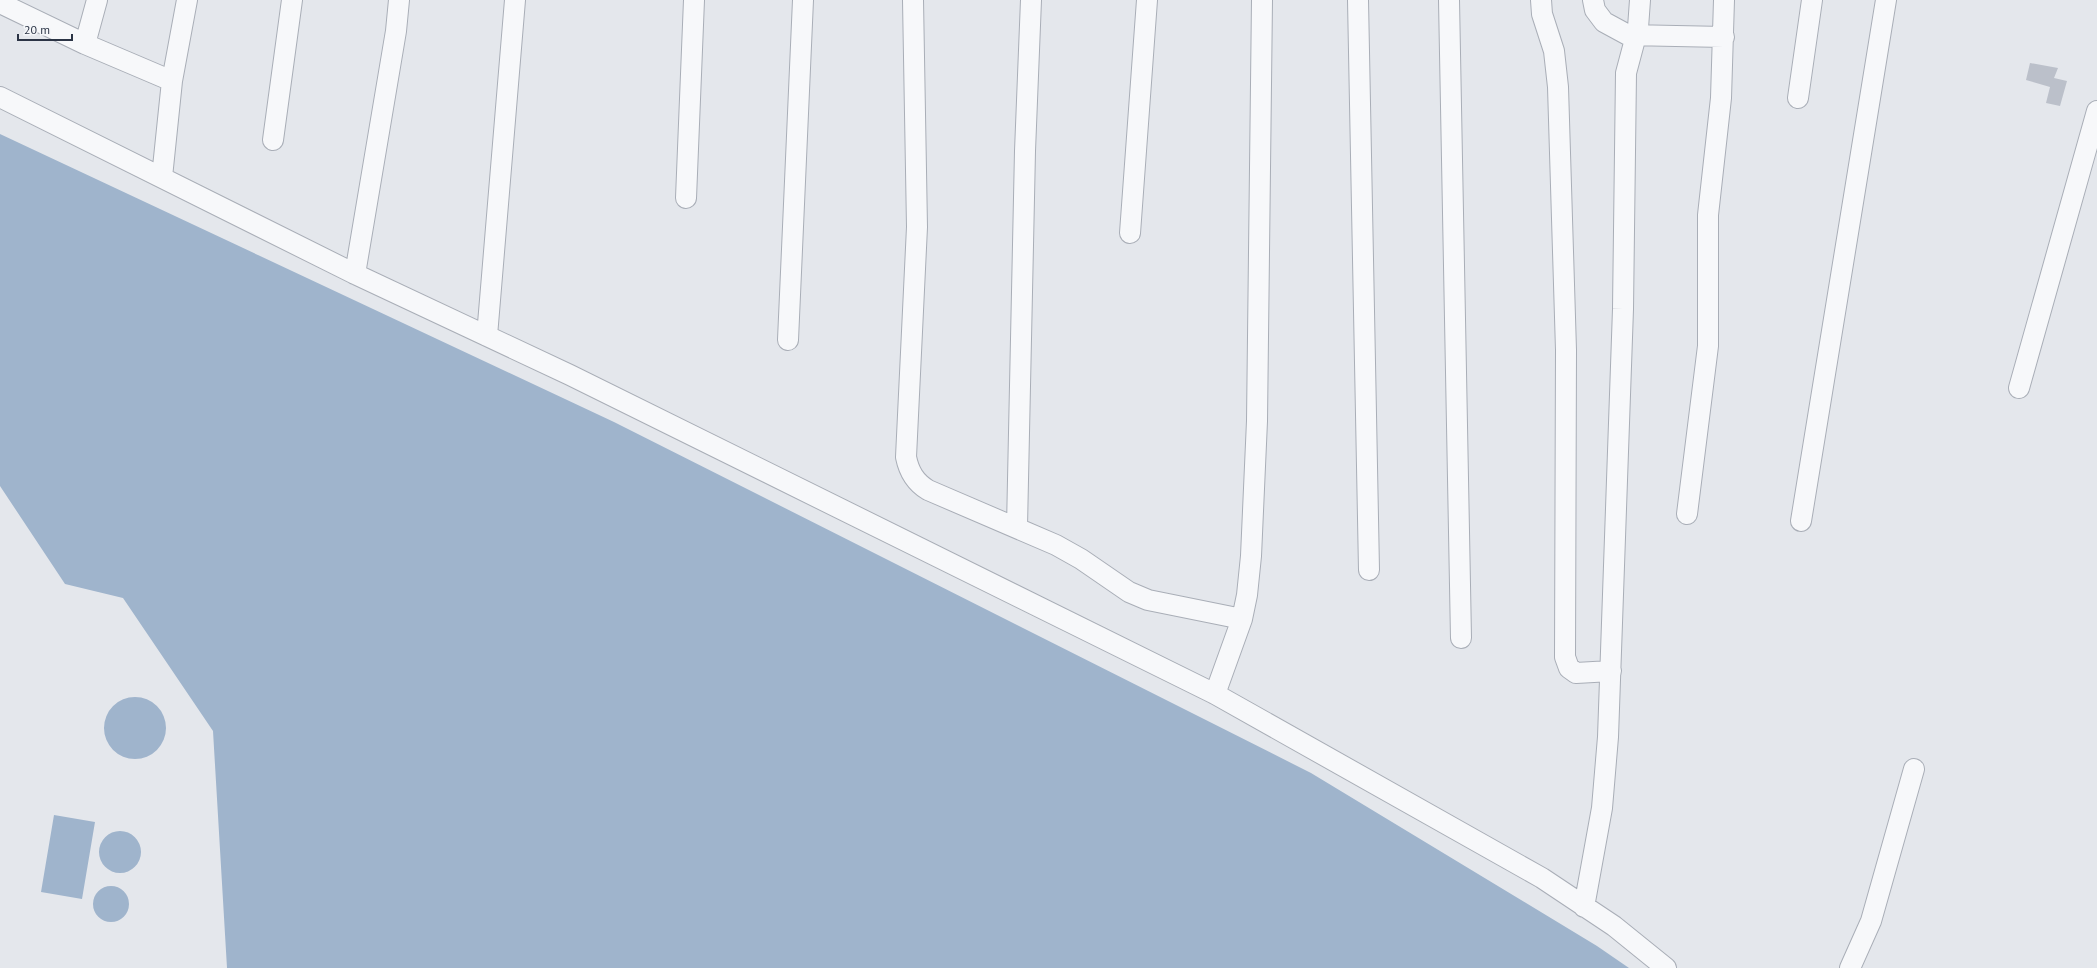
<svg xmlns="http://www.w3.org/2000/svg" width="2097" height="968" viewBox="0 0 2097 968" font-family="'PT Sans',sans-serif">
<style>
.water{fill:#9fb4cc}
.building{fill:#bbc0ca}
.lines{fill:none;stroke-linecap:round;stroke-linejoin:round}
.minor-casing{stroke:#a9aeb7;stroke-width:22}
.minor{stroke:#f7f8fa;stroke-width:20}
</style>
<rect width="100%" height="100%" fill="#e4e7ec"/>
<path class="water" d="M0 134 614 422 1311 773 1597 946 1629 968H227L213 731 123 598 65 584 0 486Z
M104 728a31 31 0 1 1 62 0a31 31 0 1 1-62 0Z
M54 815 95 822 82 899 41 892Z
M99 852a21 21 0 1 1 42 0a21 21 0 1 1-42 0Z
M93 904a18 18 0 1 1 36 0a18 18 0 1 1-36 0Z"/>
<path class="building" d="M2030 63 2058 68 2054 78 2067 81 2060 106 2046 103 2050 87 2026 80Z"/>
<g class="lines">
<defs>
<path id="minor" d="M913 0 917 227 906 457C909 472 915 482 928 490L1056 545 1081 559 1129 592 1148 600 1242 619
M1358 0 1369 570
M1449 0 1461 638
M1541 0 1542 14 1554 51 1558 87 1566 350 1565 657 1569 668 1576 673 1611 671
M1593 0 1595 10 1604 22 1628 35 1724 37
M0 3 85 44 172 81
M85 44 97 0
M0 97 355 274 570 375 1215 694 1542 878 1614 926 1666 968
M1798 98 1812 0
M273 140 292 0
M162 177 172 81 187 0
M686 198 694 0
M1130 233 1147 0
M355 274 396 31 399 0
M487 336 515 0
M788 340 803 0
M2019 388 2097 111
M1687 514 1708 346V215L1721 98 1724 0
M1801 521 1886 0
M1017 527 1025 151 1031 0
M1215 694 1242 619 1247 595 1251 556 1257 421 1262 0
M1584 907 1602 808 1608 737 1623 309 1626 73 1638 28 1640 0
M1850 968 1871 921 1914 769"/>
</defs>
<use href="#minor" class="minor-casing"/>
<use href="#minor" class="minor"/>
</g>
<path d="M18 34v6h54v-6" fill="none" stroke="#2b3445" stroke-width="2"/>
<text x="24" y="34" font-size="12" fill="#2b3445" stroke="#f4f6f9" stroke-width="3" paint-order="stroke">20 m</text>
</svg>
